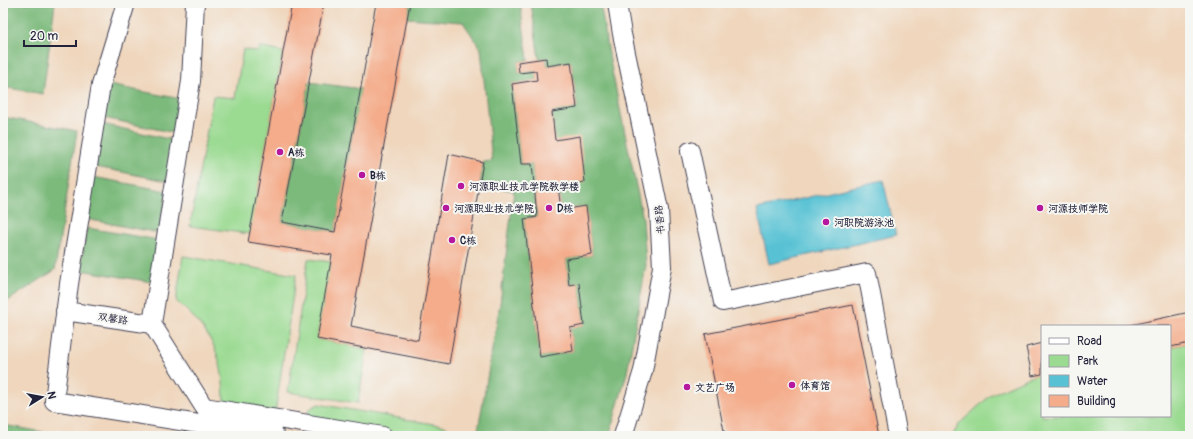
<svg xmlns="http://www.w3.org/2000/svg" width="1193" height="439" viewBox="0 0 1193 439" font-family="Pangolin,'LXGW WenKai TC',sans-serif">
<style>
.built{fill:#efd6bc;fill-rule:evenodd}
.green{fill:#9ada91;stroke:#5e7e66}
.forest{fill:#7bba7b;stroke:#4e6e5b}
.water{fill:#58c2d4;stroke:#3d7288}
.building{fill:#f4ac8a}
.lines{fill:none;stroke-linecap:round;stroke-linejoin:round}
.minor-casing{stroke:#413f51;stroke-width:20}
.minor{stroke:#fff;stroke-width:18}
.poi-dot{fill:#b5179e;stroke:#f6f6f2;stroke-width:1.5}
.labels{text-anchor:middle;stroke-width:4;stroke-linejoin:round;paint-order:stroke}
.poi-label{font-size:10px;font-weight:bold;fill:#22223b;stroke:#f6f6f2;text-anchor:start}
.street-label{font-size:10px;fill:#22223b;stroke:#f6f6f2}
</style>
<rect width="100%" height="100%" fill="#f6f6f2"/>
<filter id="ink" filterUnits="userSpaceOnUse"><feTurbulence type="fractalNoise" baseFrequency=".025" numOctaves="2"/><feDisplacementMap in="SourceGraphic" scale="8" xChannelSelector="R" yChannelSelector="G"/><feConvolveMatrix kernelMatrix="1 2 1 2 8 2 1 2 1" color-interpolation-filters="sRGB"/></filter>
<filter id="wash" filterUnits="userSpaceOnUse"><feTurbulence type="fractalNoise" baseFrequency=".012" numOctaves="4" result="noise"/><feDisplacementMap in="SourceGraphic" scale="16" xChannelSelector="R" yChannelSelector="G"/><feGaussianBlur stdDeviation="0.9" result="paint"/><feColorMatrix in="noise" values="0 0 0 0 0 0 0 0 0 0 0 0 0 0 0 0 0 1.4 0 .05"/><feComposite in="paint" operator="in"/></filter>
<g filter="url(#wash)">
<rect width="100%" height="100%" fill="#f2e4cc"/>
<path class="built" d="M3 3H1190V436H3ZM1042 326H1170V416H1042Z"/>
<path class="green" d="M259 47 283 52 250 234 190 226 213 96 235 98 243 49 258 52Z
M183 256 296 275 275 413 224 405C224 357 213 332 176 301Z
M308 259 331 262 317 339 367 349 358 403 288 392Z
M1190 343V436H952L960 423 992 394 1032 376 1042 374V416H1170V347Z
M318 404 445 426 449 430 450 435 399 436 318 424 308 417V410Z"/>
<path class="forest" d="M3 3H55L43 94 3 87Z
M410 3H520L528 60 518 62 519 73 536 71 537 80 512 84 521 164H532L537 217 524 219 540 357 573 351 570 328 584 325 579 284 569 285 566 259 592 255 586 207 561 210 552 112 577 108 571 62 547 66 546 58 539 59 531 3H600L612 71 643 219 646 265 627 373 609 436H477L500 304 514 191 480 184 483 162 492 161 481 49 463 22 407 18Z
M309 82 361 89 335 232 282 222Z
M109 85 181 99 175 133 104 118Z
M3 117 77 131 55 270 6 302 3 301Z
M102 124 173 140 167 181 96 167Z
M93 177 167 191 159 233 86 219Z
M87 228 159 240 152 282 80 270Z
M3 425 43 432V436H3Z"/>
<path class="water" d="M883 180 896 235 769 264 757 209Z"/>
<g id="blocks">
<path class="building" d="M292 3H324L282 222 335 232 376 3H410L351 326 418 340 449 154 483 162 449 364 317 339 332 255 248 242Z
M546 58 547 66 571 62 577 108 552 112 555 140 580 136 585 182 558 186 561 210 586 206 592 255 566 259 569 285 579 283 584 325 570 328 573 351 540 357 524 219 537 217 536 205 532 164H521L512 84 537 80 536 71 519 73 518 62Z
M853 305 879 436H725L705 334Z
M1190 312V343L1170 347V326H1126Z
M1042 343V374L1032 376 1026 347Z"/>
</g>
</g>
<g filter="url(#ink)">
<use href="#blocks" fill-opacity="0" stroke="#413f51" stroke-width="1"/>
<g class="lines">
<defs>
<path id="minor" d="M126 3 101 85 69 284 54 401 275 436
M617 3 622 34 659 210 662 267 643 371 623 436
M690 151 723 302 867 273 898 436
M65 311 152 324
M152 324 191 81 195 3
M152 324 204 407 383 436"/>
</defs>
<use href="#minor" class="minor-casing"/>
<use href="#minor" class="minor"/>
</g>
</g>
<g class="poi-dot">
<circle cx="280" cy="152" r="4"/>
<circle cx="362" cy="175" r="4"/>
<circle cx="461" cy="186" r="4"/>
<circle cx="446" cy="208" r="4"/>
<circle cx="549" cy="208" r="4"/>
<circle cx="1040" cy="208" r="4"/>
<circle cx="826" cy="222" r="4"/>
<circle cx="452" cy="240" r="4"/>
<circle cx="792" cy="385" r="4"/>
<circle cx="687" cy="387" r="4"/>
</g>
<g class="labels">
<g class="poi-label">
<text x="288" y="156">A栋</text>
<text x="370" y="179">B栋</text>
<text x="469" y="190">河源职业技术学院教学楼</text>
<text x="454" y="212">河源职业技术学院</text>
<text x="557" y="212">D栋</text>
<text x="1048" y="212">河源技师学院</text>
<text x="834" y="226">河职院游泳池</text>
<text x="460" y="244">C栋</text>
<text x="800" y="389">体育馆</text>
<text x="695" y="391">文艺广场</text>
</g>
<g class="street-label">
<text transform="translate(659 220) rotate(-95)" y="4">书香路</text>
<text transform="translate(113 318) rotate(8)" y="4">双馨路</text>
</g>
</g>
<rect width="1193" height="439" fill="none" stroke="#f6f6f2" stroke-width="16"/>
<rect x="1041" y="325" width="130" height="92" fill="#f6f6f2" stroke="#a1a1a9"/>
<rect x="1049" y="338" width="20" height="6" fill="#ffffff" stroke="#a1a1a9"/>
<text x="1077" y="345" font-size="12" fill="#22223b">Road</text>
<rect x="1049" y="355" width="20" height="12" fill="#9ada91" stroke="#a1a1a9"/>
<text x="1077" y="365" font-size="12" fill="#22223b">Park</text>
<rect x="1049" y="375" width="20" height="12" fill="#58c2d4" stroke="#a1a1a9"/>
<text x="1077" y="385" font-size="12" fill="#22223b">Water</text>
<rect x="1049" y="395" width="20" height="12" fill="#f4ac8a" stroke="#a1a1a9"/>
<text x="1077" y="405" font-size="12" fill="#22223b">Building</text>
<g transform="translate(42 397) rotate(79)" stroke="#f6f6f2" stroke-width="3" paint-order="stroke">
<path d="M0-3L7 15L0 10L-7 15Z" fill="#22223b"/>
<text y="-6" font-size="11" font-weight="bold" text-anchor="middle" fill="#22223b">N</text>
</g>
<path d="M24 40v6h52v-6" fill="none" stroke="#22223b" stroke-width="2"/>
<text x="30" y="40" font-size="12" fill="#22223b" stroke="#f6f6f2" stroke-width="3" paint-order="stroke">20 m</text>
</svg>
